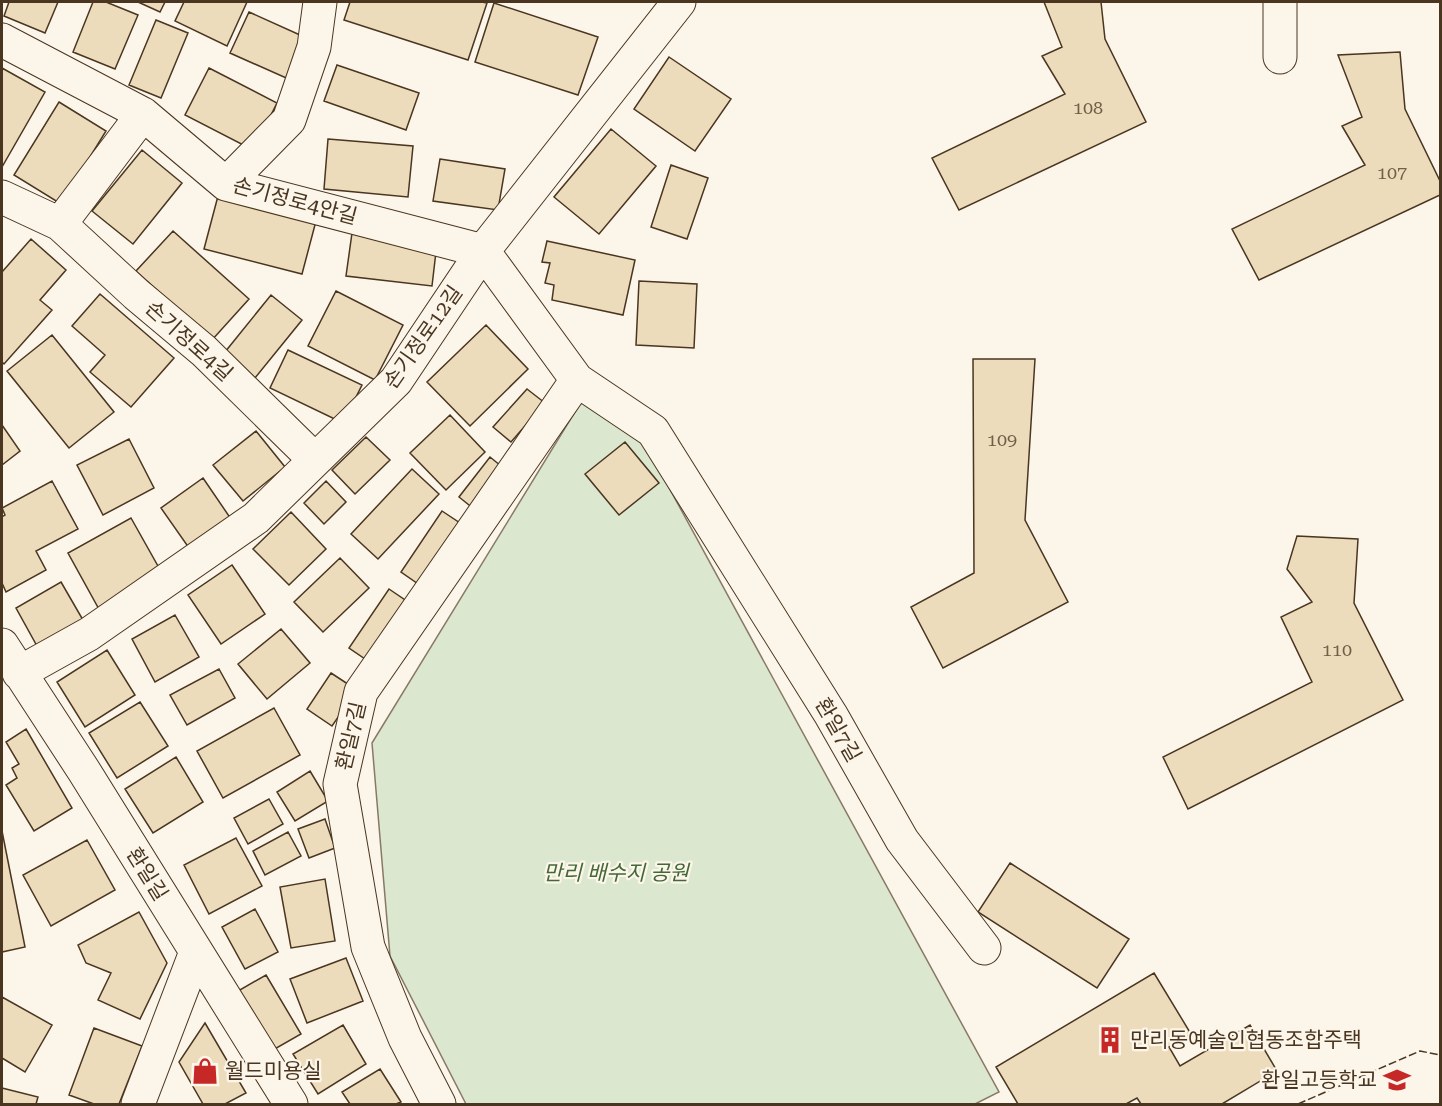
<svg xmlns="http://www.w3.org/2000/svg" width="1442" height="1106" viewBox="0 0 1442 1106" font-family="'Roboto Serif','Noto Sans KR',serif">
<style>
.green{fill:#dce7d0;stroke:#887966;stroke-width:1.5}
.building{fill:#ecdcbc;stroke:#4a3520;stroke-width:1.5}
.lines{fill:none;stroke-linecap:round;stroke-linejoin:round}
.minor-casing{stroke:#4a3520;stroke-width:35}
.minor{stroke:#fbf6e9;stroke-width:33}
.fence{stroke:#4a3520;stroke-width:1.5;stroke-dasharray:8 3;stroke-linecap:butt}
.labels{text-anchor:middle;stroke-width:4.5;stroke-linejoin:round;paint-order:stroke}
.number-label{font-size:18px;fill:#725f47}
.street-label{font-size:21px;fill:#4a3520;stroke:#fbf6e9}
.park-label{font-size:21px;font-style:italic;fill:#436837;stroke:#fbf6e9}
.poi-label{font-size:21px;fill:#4a3520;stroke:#fbf6e9;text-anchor:start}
</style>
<rect width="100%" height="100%" fill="#fbf6e9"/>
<path class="green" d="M581 402 643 440 999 1092 975 1104H466L390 956 372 743Z"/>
<path class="building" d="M9 2H58L45 33 4 16Z
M93 2H106L138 15 115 69 73 52Z
M138 2H165L160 12Z
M184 2H247L227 46 175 21Z
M350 2H482L487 3 468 60 344 20Z
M1044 2H1101L1105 39 1146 122 959 210 932 158 1065 94 1042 56 1062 47Z
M494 3 598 37 578 95 475 62Z
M249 12 311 40 293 81 230 53Z
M156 20 188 33 161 98 129 85Z
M1400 52 1405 109 1440 181V195L1259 280 1232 229 1365 165 1342 126 1362 117 1338 55Z
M669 57 731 99 695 151 634 109Z
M337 65 419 93 406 130 324 101Z
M2 68 45 92 2 167Z
M209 68 277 103 253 150 185 115Z
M59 102 106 131 61 204 14 175Z
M611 129 656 166 599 234 554 197Z
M328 139 413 146 408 197 324 189Z
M142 150 182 183 133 244 92 211Z
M440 159 505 169 498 210 433 201Z
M671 165 708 178 687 239 651 227Z
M218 196 316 221 302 274 204 249Z
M173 231 249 299 212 340 136 271Z
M352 233 437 243 432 286 346 276Z
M31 239 66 270 40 300 52 310 4 364 2 362V272Z
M547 241 635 260 623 315 552 300 554 285 545 283 550 263 542 262Z
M639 281 697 284 694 348 636 345Z
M336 291 403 325 375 380 308 346Z
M100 294 174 358 131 407 90 372 105 355 72 326Z
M271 295 302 320 255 378 225 352Z
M486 325 528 369 470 426 427 382Z
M52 335 114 412 69 448 7 371Z
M288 350 362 385 343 423 270 388Z
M973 359H1035L1025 520 1068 602 943 668 911 607 974 573Z
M527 389 545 403 511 442 493 427Z
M450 415 485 452 446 490 410 453Z
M2 425 20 451 2 465Z
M256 431 285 467 243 501 213 465Z
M366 437 390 460 355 494 332 470Z
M129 439 154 488 103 515 77 465Z
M625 442 659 483 619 515 585 474Z
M490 457 506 470 474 509 459 497Z
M412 469 439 494 378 559 351 534Z
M203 478 231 519 189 548 161 508Z
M52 481 78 529 36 551 46 570 6 592 2 583V517L5 515 2 508Z
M326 481 346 502 324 524 304 503Z
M442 511 466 527 424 588 401 572Z
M291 512 326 549 289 585 253 549Z
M131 518 163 575 100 611 68 553Z
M1297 536 1358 539 1354 603 1403 700 1188 809 1163 757 1312 682 1281 617 1312 602 1287 569Z
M340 558 369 588 323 632 294 602Z
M232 565 265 614 221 644 188 595Z
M61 582 83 620 37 646 16 608Z
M389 589 411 604 371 663 349 648Z
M175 615 199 657 155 682 132 639Z
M281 629 310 663 267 699 238 664Z
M107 650 135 695 85 727 57 682Z
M219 669 235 698 187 725 170 695Z
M331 673 357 690 332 726 307 709Z
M140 702 168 746 117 778 89 733Z
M274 708 300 755 223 798 197 751Z
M26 729 72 808 34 831 6 785 17 778 12 768 19 764 6 742Z
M176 757 203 802 153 833 125 789Z
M310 771 328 801 295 821 277 792Z
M269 799 283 824 248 844 234 818Z
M325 819 335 848 309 858 298 829Z
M2 831 25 947 2 952Z
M288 832 301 856 265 875 253 851Z
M236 838 262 886 209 914 184 865Z
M87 840 115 890 51 926 23 875Z
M1010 863 1129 939 1097 988 978 912Z
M325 879 335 941 291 948 280 887Z
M255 909 278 952 245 969 222 927Z
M139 912 167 963 140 1019 98 1000 111 973 86 963 78 945Z
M346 958 363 1001 307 1023 290 979Z
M1154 973 1191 1034 1169 1047 1180 1066 1250 1025 1277 1071 1222 1104H1141L1137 1098 1126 1104H1018L996 1067Z
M266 975 301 1034 273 1050 238 991Z
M2 997 52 1025 25 1072 2 1058Z
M205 1023 246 1093 225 1104H203L179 1062Z
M343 1025 366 1064 318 1094 293 1054Z
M94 1028 142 1046 119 1104H94L69 1095Z
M380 1069 401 1102 396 1104H350L342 1092Z
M2 1088 38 1097 36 1104H2Z"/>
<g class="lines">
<defs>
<path id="minor" d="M1280 2V57
M2 40 143 114 226 184 483 251
M226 184 289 120 314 47 320 2
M2 197 60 224 136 294 204 351 315 460
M60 224 143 114
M577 380 653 431 831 715 902 840 984 948
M2 645 84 771 291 1104
M19 673 89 634 256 518 396 381 483 251 679 2
M138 1104 196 952
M439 1104 405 1038 368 947 340 784 361 692 577 380 483 251"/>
</defs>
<use href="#minor" class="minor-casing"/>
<use href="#minor" class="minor"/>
<path class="fence" d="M1298 1104 1420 1051 1440 1055"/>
</g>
<defs>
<symbol id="building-bare" viewBox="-9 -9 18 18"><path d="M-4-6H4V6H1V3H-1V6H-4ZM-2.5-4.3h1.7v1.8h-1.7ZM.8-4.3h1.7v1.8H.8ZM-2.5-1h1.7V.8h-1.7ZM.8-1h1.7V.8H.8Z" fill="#c62828" stroke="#fbf6e9" stroke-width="2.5" paint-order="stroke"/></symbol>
<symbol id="shop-bare" viewBox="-9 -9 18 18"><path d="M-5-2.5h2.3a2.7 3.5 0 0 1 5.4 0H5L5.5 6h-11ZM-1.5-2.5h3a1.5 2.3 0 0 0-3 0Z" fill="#c62828" stroke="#fbf6e9" stroke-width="2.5" paint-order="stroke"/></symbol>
<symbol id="school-bare" viewBox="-9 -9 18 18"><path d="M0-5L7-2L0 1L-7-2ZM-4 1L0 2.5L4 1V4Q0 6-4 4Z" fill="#c62828" stroke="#fbf6e9" stroke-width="2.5" paint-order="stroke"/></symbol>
</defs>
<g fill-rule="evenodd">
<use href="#building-bare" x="1091" y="1021" width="38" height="38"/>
<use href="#shop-bare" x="186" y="1052" width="38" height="38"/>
<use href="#school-bare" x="1378" y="1061" width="38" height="38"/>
</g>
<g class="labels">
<g class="number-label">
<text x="1088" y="114">108</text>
<text x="1392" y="179">107</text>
<text x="1002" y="446">109</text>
<text x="1337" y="656">110</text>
</g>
<g class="street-label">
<text transform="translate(295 201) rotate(15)" y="7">손기정로4안길</text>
<text transform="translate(423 337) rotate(-55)" y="7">손기정로12길</text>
<text transform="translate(189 341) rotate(42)" y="7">손기정로4길</text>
<text transform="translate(838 730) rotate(60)" y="7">환일7길</text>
<text transform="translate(351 736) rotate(-77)" y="7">환일7길</text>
<text transform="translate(147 874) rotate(58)" y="7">환일길</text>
</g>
<g class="park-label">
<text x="616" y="880">만리 배수지 공원</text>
</g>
<g class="poi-label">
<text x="1130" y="1047">만리동예술인협동조합주택</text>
<text x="225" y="1078">월드미용실</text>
<text x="1377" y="1087" text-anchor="end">환일고등학교</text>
</g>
</g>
<rect width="1442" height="1106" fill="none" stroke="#4a3520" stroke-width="6"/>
</svg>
